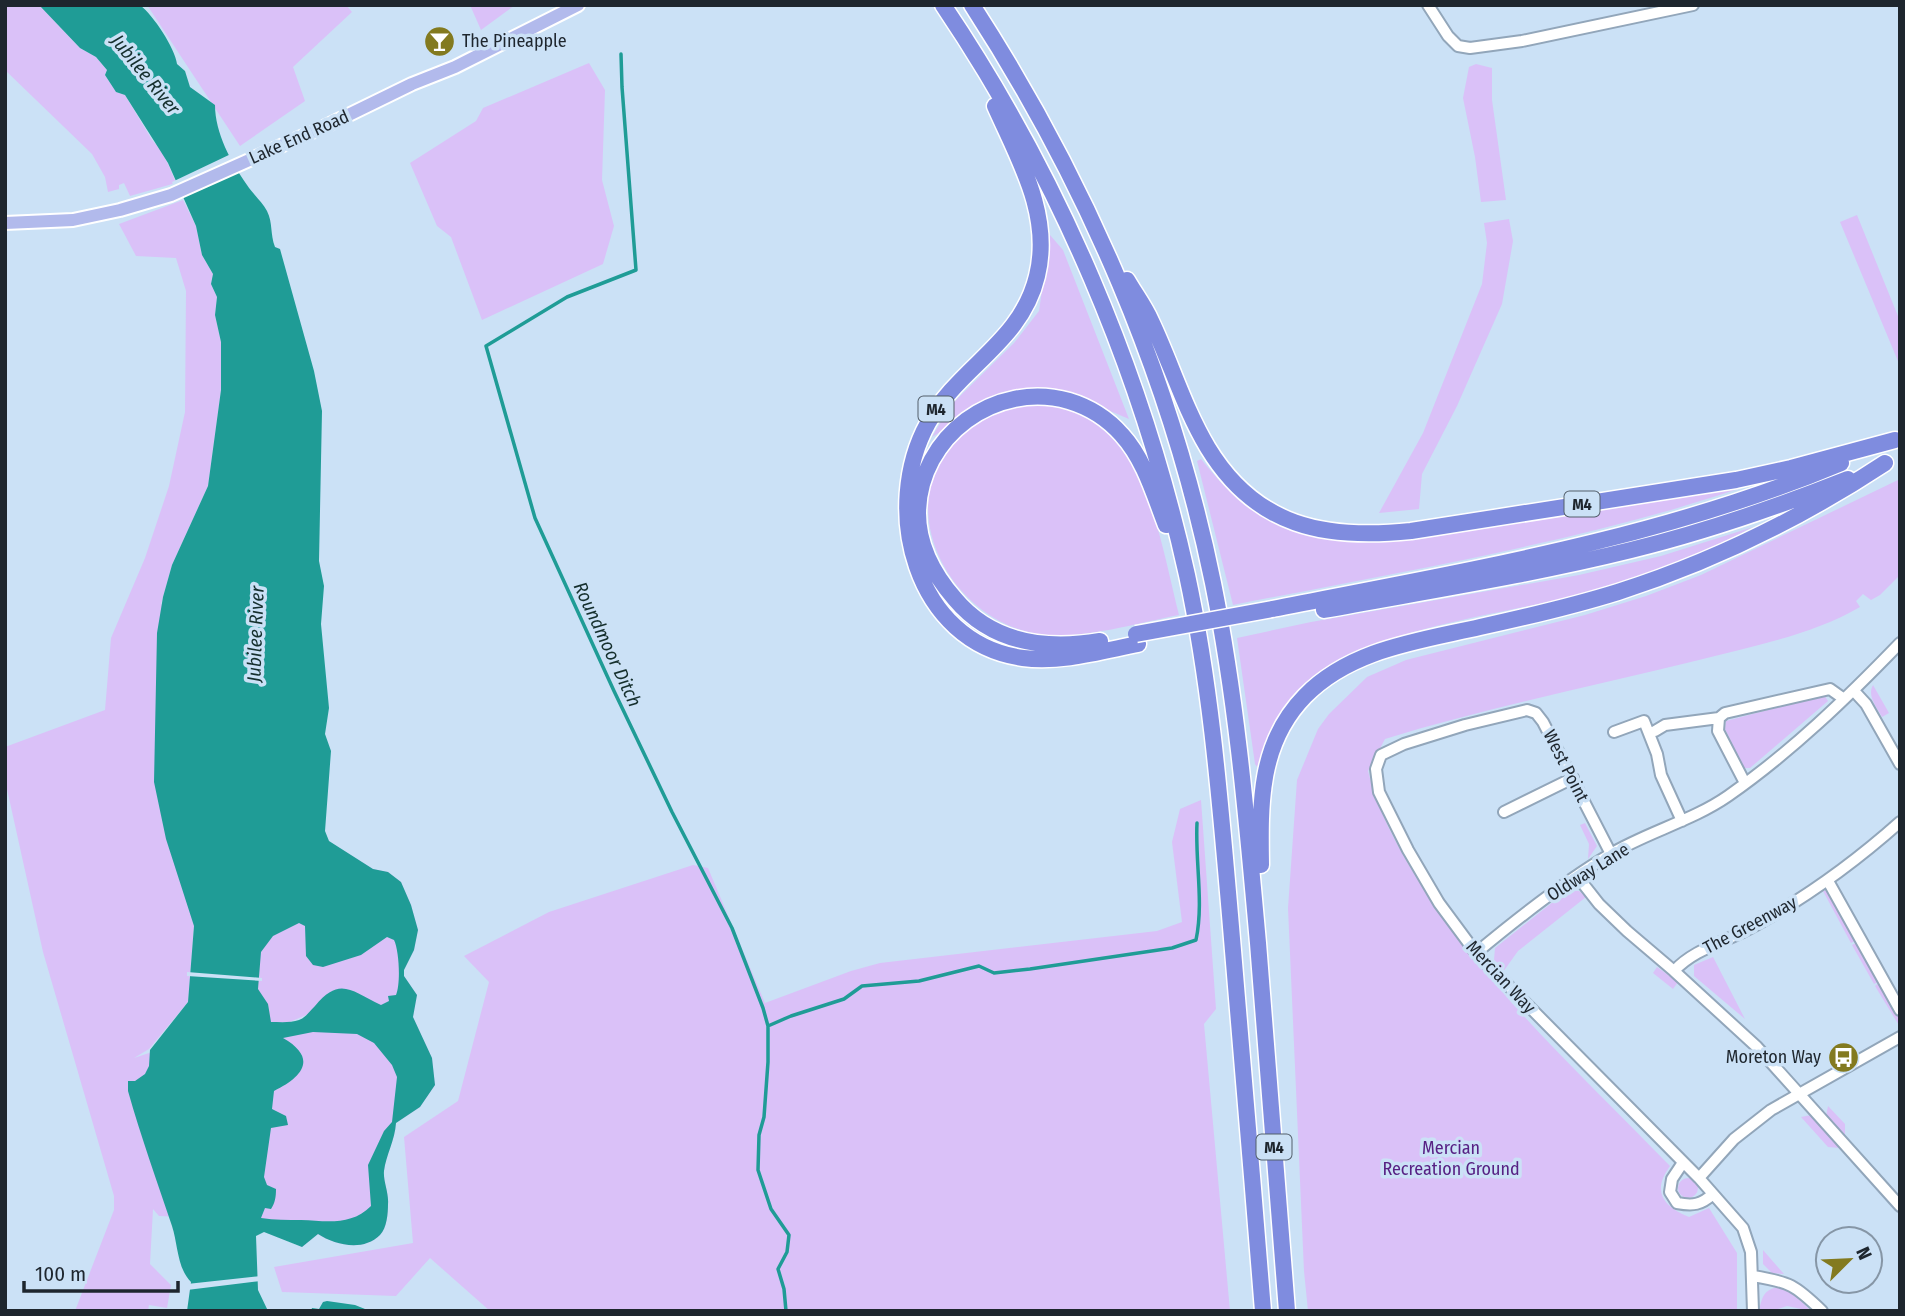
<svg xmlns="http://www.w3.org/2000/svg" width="1905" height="1316" viewBox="0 0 1905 1316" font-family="'Fira Sans Condensed',sans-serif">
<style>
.green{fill:#dac1f8}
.water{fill:#1f9c96;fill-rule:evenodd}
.pier{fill:#cbe1f6}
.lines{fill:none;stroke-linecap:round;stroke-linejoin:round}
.stream{stroke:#1f9c96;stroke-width:3.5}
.minor-casing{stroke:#92a6ba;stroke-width:14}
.major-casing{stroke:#fff;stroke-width:16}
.highway-casing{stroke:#fff;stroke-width:19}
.minor{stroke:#fff;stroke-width:10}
.major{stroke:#b2baec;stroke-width:12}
.highway{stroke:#7f8cdf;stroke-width:16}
.highway-bridge-casing{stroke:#fff;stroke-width:19;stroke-linecap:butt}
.highway-bridge{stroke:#7f8cdf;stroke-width:16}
.labels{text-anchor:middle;stroke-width:7;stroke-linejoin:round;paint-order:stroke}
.shield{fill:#cbe1f6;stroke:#525e6a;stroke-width:2}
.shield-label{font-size:16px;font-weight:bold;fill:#1e262e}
.poi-label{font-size:18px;fill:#1e262e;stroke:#cbe1f6;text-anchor:start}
.street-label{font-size:18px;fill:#1e262e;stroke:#cbe1f6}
.park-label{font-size:18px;fill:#572184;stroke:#cbe1f6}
.water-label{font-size:19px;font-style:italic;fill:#152f2d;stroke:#cbe1f6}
</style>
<rect width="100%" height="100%" fill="#cbe1f6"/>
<path class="green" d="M5 5H39L80 48 96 57 107 70 105 75 116 92 125 95 152 140C164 152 170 168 176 183L130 196 124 183 119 185V189L108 192 105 177 92 154 5 70Z
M147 5H346L352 12 293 67 305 101 240 146Z
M470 5H515L481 30Z
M589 63 605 90 602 180 614 226 603 264 482 320 451 237 437 226 410 163 476 121 483 108Z
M1476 64 1492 68V100L1506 200 1481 202 1475 157 1463 98 1469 67Z
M183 200 196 226 202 255 213 274 211 284 217 297 215 315 221 342V390L208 486 172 565 161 604 172 612 194 926 188 1002 149 1049 134 1058 152 1052 182 1217 159 1216 153 1209 150 1264 171 1285 167 1308 149 1305 148 1311H75L114 1210V1196L43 952 5 780V747L105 710 111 638 145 558 169 486 185 412 186 291 176 258 136 256 119 224Z
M1857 215 1900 321V366L1840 222Z
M1509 219 1513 241 1502 304 1457 406 1422 474 1419 509 1379 513 1423 433 1482 284 1487 243 1484 223Z
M1050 235 1063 250 1129 419C1077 397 1035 376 980 403 963 411 949 428 932 437L951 405 1014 343 1039 311Z
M1042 404C1145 415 1158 533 1179 615 1137 623 1078 641 1037 634 945 618 884 495 968 429 981 419 998 409 1015 406 1024 405 1033 405 1042 404Z
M1201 459C1252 524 1298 541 1379 542L1762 481C1732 491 1701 501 1671 510 1527 551 1379 576 1233 605L1197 461Z
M1900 479V575L1880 595 1871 600 1863 594 1856 601 1860 607C1812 635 1753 646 1699 660 1595 686 1488 707 1385 739L1368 771C1377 809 1396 844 1416 877 1484 987 1581 1074 1670 1166 1652 1191 1662 1206 1689 1217L1709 1208 1737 1253V1311H1308L1304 1271 1288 908 1297 780 1318 729 1329 714 1367 677 1406 660 1585 615 1646 596 1701 575Z
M1753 527 1696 556 1631 581 1558 603 1557 600C1486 616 1391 629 1330 667L1267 743 1257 767 1255 764 1237 638 1311 622 1579 575 1661 556Z
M1873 685 1889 713 1882 717C1876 706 1867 696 1873 685Z
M1824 695 1828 701 1750 768H1744L1725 729 1726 721Z
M1201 800 1216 1009 1204 1024 1230 1311H490L430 1258 396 1296 282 1292 274 1267 413 1243 404 1137 458 1101 489 982 464 956 549 912 693 865 708 868 765 1003 851 971 880 963 1157 931 1182 922 1172 842 1180 809Z
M1585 823 1597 846 1588 859 1589 844 1580 825Z
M328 841 373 869 388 872 401 882 411 905 418 930 414 950 404 970V976L417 995 413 1017 432 1058 435 1085 420 1107 396 1123C395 1140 386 1155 384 1171 383 1181 389 1193 388 1204 388 1213 387 1228 380 1235 363 1252 335 1245 318 1234L302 1247 256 1218V1179L270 1036 316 1011 275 1028 267 1024 256 993 255 946Z
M1568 890 1579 891 1586 897 1518 951 1503 972 1494 960 1495 948Z
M1823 891H1826L1855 941 1851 943Z
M1856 943 1878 982 1874 984 1852 945Z
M1713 957 1745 1019 1694 976V965Z
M1657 967 1678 982 1673 989 1653 973Z
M1879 983 1900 1020V1027L1875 986Z
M1828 1106 1845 1124V1139L1826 1116Z
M1811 1115 1840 1148 1828 1147 1801 1117Z
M1678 1188a10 10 0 1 1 20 0a10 10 0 1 1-20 0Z
M1763 1250 1784 1274 1772 1273 1763 1264Z
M1779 1287 1793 1293 1811 1311 1787 1306 1772 1311H1759C1762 1297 1764 1289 1779 1287Z"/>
<path class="water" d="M39 5H140C153 15 175 48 177 64L185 71 190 87 215 105C215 133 231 162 247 185 253 194 262 202 267 211 273 223 270 234 275 247L280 249 314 371 322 411 319 561 324 586 321 624 329 708 325 734 331 751 325 831 329 841 373 869 388 872 401 882 411 905 418 930 414 950 404 970V976L417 995 413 1017 432 1058 435 1085 420 1107 396 1123C395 1140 386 1155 384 1171 383 1181 389 1193 388 1204 388 1213 387 1228 380 1235 363 1252 335 1245 318 1234L302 1247 264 1232 256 1236 258 1290 268 1311H187L191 1282C177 1268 178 1244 172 1226 157 1181 141 1137 128 1091V1081H135L145 1074 149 1066 150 1050 188 1002 194 926 166 839 154 782 157 633 163 597 172 565 208 486 221 390V342L215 315 217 297 211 284 213 274 202 255 196 226 168 163 125 95 116 92 105 75 107 70 96 57 80 48ZM299 923 305 926 306 956 313 965 323 967 361 955 387 937 394 940C399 950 401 983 396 995L388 996 389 1001 381 1005C351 991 340 976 315 1006 310 1011 305 1018 299 1020 291 1023 280 1022 271 1022L268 1004 258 989 261 952 273 936ZM313 1032 357 1034 374 1043 392 1065 397 1077 392 1122 384 1131 368 1165 371 1206C351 1226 327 1221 301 1220 287 1220 275 1220 261 1218L265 1208 271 1209C275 1203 276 1197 276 1189L267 1185 264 1177 271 1128 288 1125 286 1116 272 1109 274 1091C303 1077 318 1058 283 1038Z
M327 1301 355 1305 370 1311H311L312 1308 319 1309 323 1302Z"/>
<path class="pier" d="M233 153 242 169 179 199 172 182Z
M187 972 262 978V981L187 976Z
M261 1276V1281L187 1290V1284Z"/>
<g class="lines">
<path class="stream" d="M621 54 622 87 636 270 567 297 486 346 535 518 614 691 672 812 732 928 763 1008 768 1026V1062L764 1117 759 1135 758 1170 771 1209 789 1235 787 1252 778 1269 784 1289 786 1311
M768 1026 791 1016 844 999 862 986 919 981 979 966 994 973 1030 969 1172 948 1196 940C1204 902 1195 862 1197 823"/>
<defs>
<path id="minor" d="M1428 5 1448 36 1458 46 1470 48 1522 41 1693 5
M1854 691 1866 704 1900 764
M1655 731 1665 725 1719 718
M1614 732 1644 721 1657 754 1661 775 1682 821
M1745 783 1718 731 1719 718 1725 713 1830 689 1844 699
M1504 812 1573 778
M1611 854 1543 722 1536 713 1527 710 1465 725 1404 744 1381 755 1376 769 1379 792 1408 850 1439 903 1476 953 1699 1178 1743 1228 1751 1252 1753 1311
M1577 876 1599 904 1627 931 1674 971 1757 1047 1900 1206
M1828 881 1900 1010
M1476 953C1518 918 1562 883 1609 855 1647 832 1692 821 1728 796 1791 752 1847 698 1900 643
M1674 971C1695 948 1727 942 1754 926 1807 897 1855 862 1900 822
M1682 1164 1672 1179 1670 1192 1677 1203C1693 1206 1701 1205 1713 1194
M1699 1178 1734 1139 1771 1110 1900 1037
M1753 1276C1790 1282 1795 1285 1822 1311"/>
<path id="major" d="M5 223 73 220 120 210 171 195 330 124 412 84 455 67 578 5"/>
<path id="highway" d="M943 5C1059 177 1142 372 1187 575 1211 687 1220 801 1230 915 1242 1047 1252 1179 1263 1311
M972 5C1086 181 1171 377 1213 583 1237 702 1247 822 1258 943 1268 1065 1277 1188 1287 1311
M995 106C1019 160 1052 215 1037 276 1021 343 959 366 928 423 881 508 914 643 1023 658 1061 663 1102 651 1138 644
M1127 280C1135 294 1145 307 1151 321 1171 363 1184 408 1208 448 1256 527 1325 540 1411 531L1736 480 1791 468 1895 440
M1272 609C1464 571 1660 539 1841 463
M1324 610C1427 591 1530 575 1631 550 1705 532 1777 507 1848 479
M1100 641C1046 650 992 643 955 599 934 575 918 545 918 513 919 436 996 380 1069 401 1089 407 1108 419 1122 435 1144 459 1154 494 1166 525
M1261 865C1260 803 1259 743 1305 696 1351 649 1419 641 1480 627 1526 617 1573 606 1618 592 1712 562 1803 517 1885 463"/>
</defs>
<use href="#minor" class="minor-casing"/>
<use href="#major" class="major-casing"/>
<use href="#highway" class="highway-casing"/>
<use href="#minor" class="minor"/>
<use href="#major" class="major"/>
<use href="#highway" class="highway"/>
<defs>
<path id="highway-bridge" d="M1136 634 1272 609"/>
</defs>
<use href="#highway-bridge" class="highway-bridge-casing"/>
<use href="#highway-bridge" class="highway-bridge"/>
</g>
<defs>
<symbol id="bar-disc" viewBox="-11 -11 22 22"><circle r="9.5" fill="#837a1f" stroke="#cbe1f6"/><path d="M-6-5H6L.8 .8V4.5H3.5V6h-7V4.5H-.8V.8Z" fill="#fff"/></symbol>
<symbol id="bus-disc" viewBox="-11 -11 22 22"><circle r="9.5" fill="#837a1f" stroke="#cbe1f6"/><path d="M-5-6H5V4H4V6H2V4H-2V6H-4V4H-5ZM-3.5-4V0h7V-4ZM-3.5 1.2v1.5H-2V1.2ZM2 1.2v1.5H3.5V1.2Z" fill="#fff"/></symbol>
</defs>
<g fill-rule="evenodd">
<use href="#bar-disc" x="422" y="24" width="35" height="35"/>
<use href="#bus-disc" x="1826" y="1040" width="35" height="35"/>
</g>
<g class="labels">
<g class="shield">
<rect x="918.5" y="396.5" width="35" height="25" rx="5"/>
<rect x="1564.5" y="491.5" width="35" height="25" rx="5"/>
<rect x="1256.5" y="1134.5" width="35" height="25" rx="5"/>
</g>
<g class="shield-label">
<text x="936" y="415">M4</text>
<text x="1582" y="510">M4</text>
<text x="1274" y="1153">M4</text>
</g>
<g class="poi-label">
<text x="462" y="47">The Pineapple</text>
<text x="1821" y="1063" text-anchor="end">Moreton Way</text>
</g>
<g class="street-label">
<text transform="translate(299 137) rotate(-24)" y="6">Lake End Road</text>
<text transform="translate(1566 766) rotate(63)" y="6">West Point</text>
<text transform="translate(1588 872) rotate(-32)" y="6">Oldway Lane</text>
<text transform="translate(1750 925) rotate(-28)" y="6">The Greenway</text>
<text transform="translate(1501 977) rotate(47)" y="6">Mercian Way</text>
</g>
<g class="park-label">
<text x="1451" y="1154">Mercian<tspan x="1451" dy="21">Recreation Ground</tspan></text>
</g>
<g class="water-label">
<text transform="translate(146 74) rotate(51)" y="7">Jubilee River</text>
<text transform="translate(255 634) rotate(-88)" y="7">Jubilee River</text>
<text transform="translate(608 644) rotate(65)" y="7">Roundmoor Ditch</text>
</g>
</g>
<rect width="1905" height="1316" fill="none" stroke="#1e262e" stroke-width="14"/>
<g transform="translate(1849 1260) rotate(66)"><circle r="33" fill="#cbe1f6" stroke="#8696a6" stroke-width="2"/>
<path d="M0-5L12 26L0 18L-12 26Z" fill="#837a1f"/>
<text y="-10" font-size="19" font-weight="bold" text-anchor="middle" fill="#1e262e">N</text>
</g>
<path d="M24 1281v10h154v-10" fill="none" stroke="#1e262e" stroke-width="3.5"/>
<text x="35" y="1281" font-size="21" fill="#1e262e" stroke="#cbe1f6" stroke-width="5" paint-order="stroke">100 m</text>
</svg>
